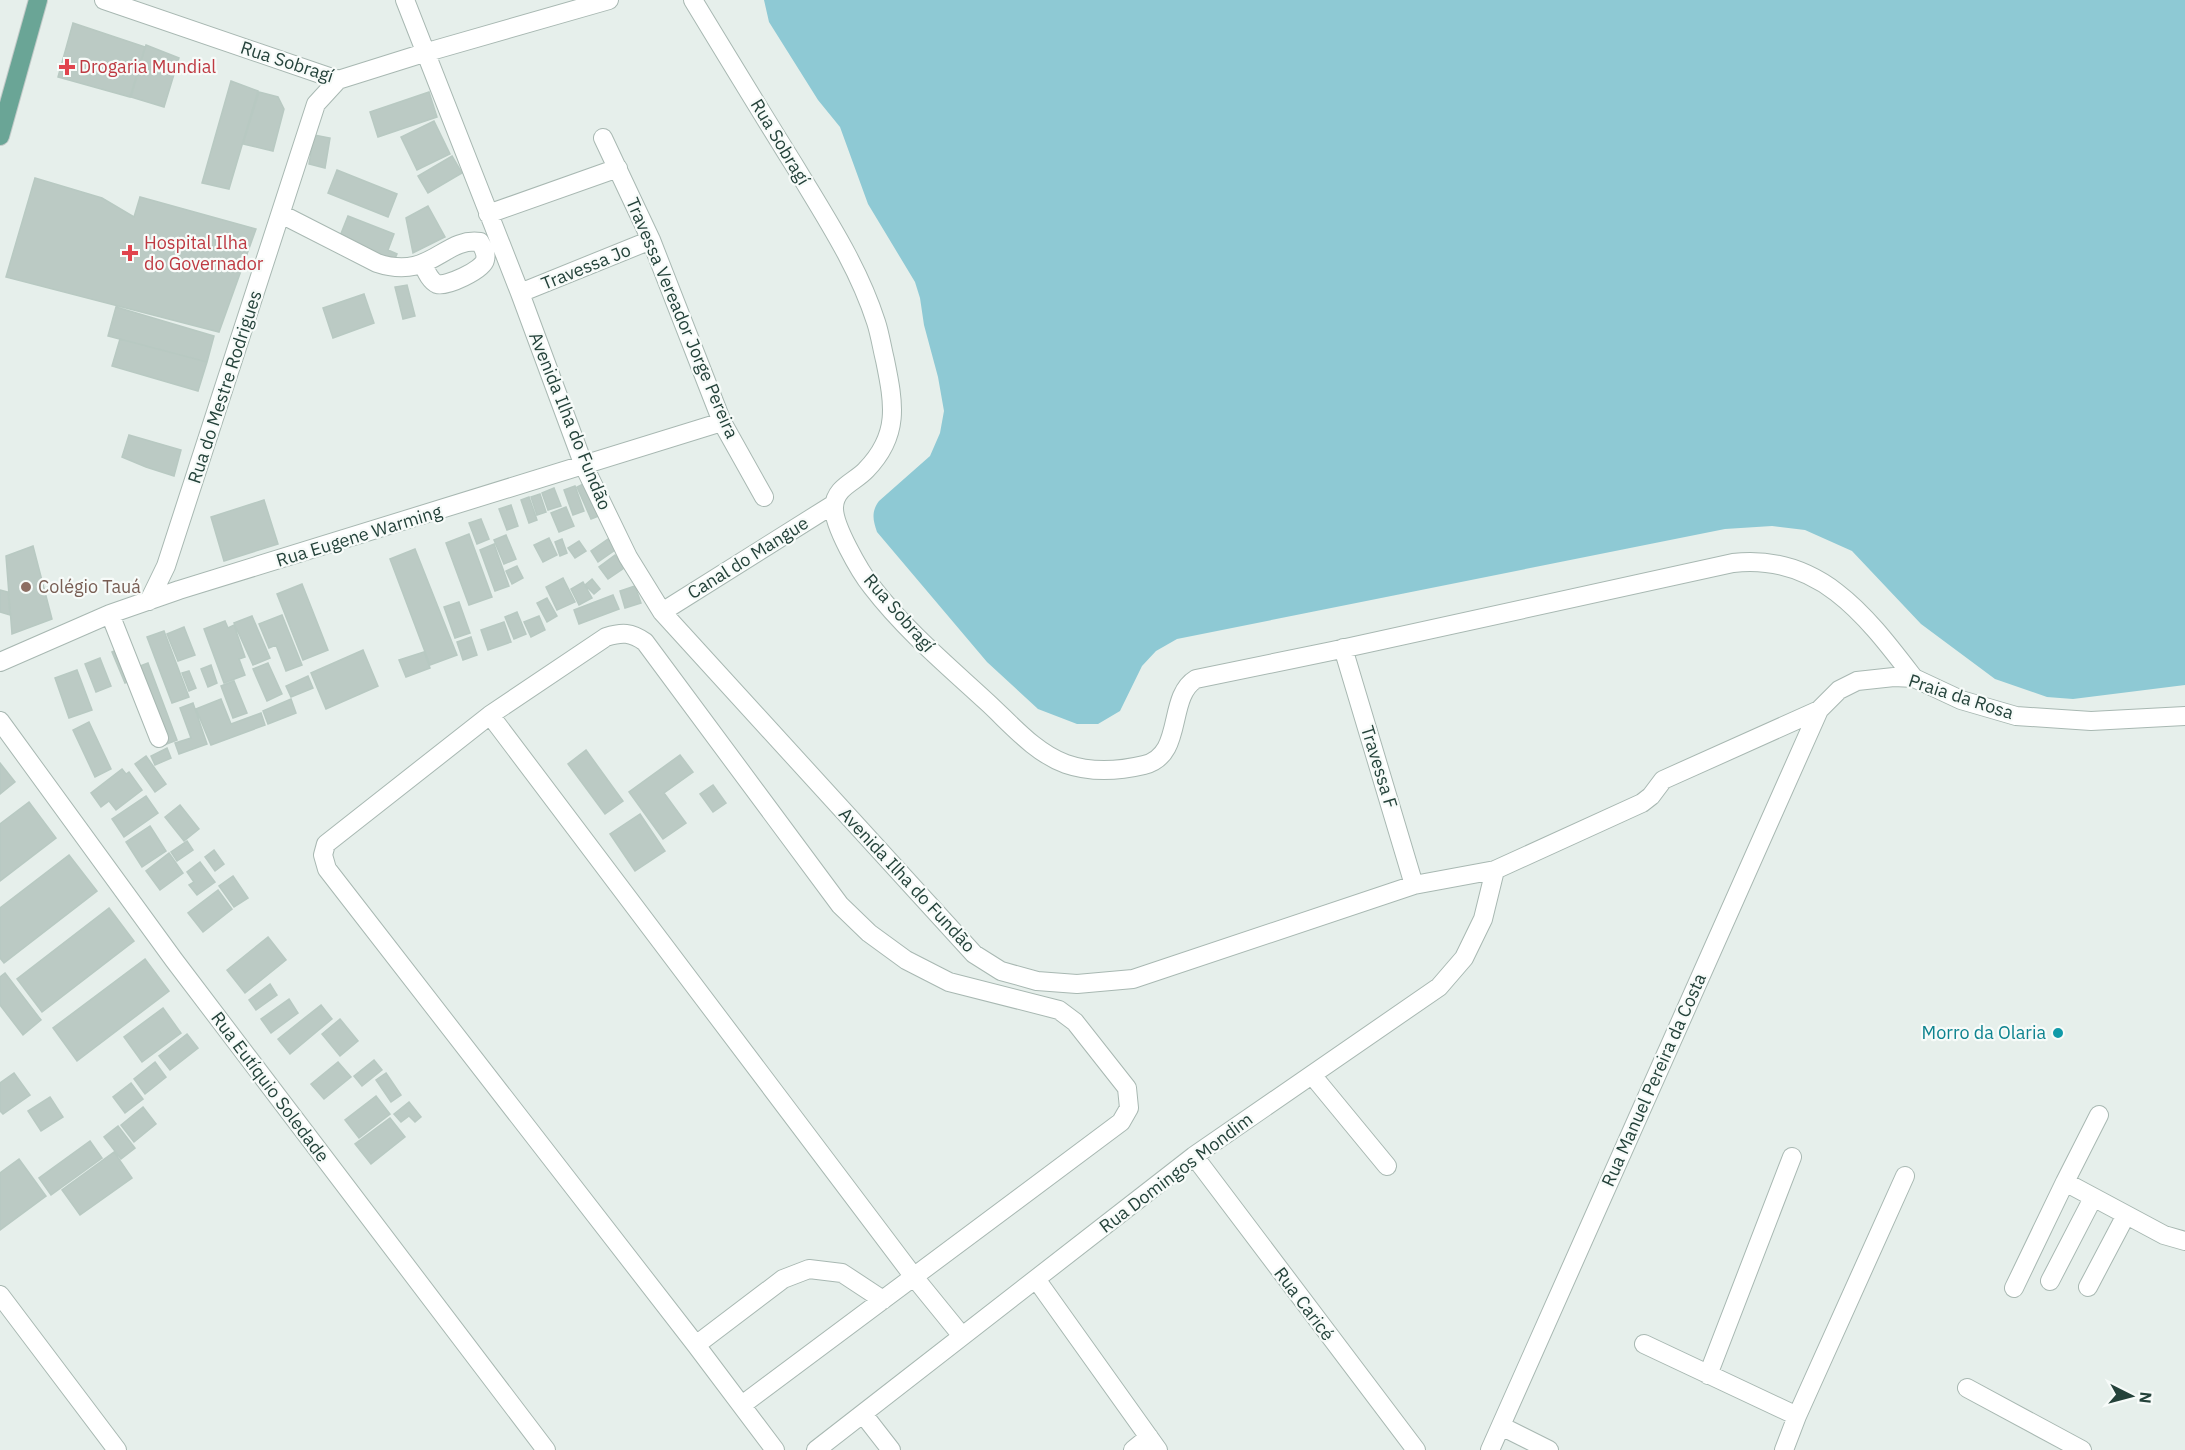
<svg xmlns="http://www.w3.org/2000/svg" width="2185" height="1450" viewBox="0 0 2185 1450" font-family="'IBM Plex Sans',sans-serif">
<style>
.water{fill:#8ec9d4}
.building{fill:#bbcac4;stroke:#b8c9c2;stroke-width:1.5}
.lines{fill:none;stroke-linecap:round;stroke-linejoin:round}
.minor-casing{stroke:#a8b8b2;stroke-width:20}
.major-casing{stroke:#c2cac8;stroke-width:20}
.minor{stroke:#fff;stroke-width:18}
.major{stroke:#6aa596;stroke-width:18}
.health-dot{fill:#e0444e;stroke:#f7fbf9;stroke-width:2}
.education-dot{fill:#8d6e63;stroke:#f7fbf9;stroke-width:2}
.culture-dot{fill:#0f9aa8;stroke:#f7fbf9;stroke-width:2}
.labels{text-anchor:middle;stroke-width:4.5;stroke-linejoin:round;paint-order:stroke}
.street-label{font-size:18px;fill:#24423a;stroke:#f7fbf9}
.health-label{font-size:18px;fill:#be3a42;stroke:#f7fbf9;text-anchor:start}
.education-label{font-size:18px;fill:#785e54;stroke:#f7fbf9;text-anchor:start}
.culture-label{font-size:18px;fill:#0d838f;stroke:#f7fbf9;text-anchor:end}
</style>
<rect width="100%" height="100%" fill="#e6efeb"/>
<path class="water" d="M764 0H2185V685L2073 699 2047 697 1995 679 1921 624 1852 551 1805 530 1772 526 1725 529 1177 639 1156 651 1142 666 1120 711 1098 724H1077L1038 709 987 662 877 532C873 520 871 512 879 501L930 456 940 433 944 411 938 377 924 325 920 298 915 282 868 204 840 127 818 100 769 22Z"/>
<path class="building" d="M73 23 145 47 130 97 58 77Z
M146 45 179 58 164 107 131 97Z
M231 81 258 91 229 189 202 183Z
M259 92 278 97 284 109 273 151 243 144Z
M429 92 437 117 378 137 370 112Z
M434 121 450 154 417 170 401 137Z
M314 135 330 138 325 168 309 164Z
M452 156 462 173 428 193 418 176Z
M337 170 397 194 388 217 328 193Z
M35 178 102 198 134 217 140 197 256 229 219 332 6 277Z
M428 206 445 237 413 253 406 218Z
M348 216 394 234 388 250 397 254 393 263 338 241Z
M407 285 415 316 403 319 395 287Z
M364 294 374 323 333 338 323 308Z
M116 307 214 336 207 362 108 336Z
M120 339 207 362 198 391 112 366Z
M129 435 181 450 174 476 146 467 122 457Z
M587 482 601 515 591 519 577 487Z
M575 486 584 511 573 515 564 490Z
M554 488 561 506 548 510 542 493Z
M540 494 546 512 537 515 531 497Z
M529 497 537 520 529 523 521 500Z
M264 500 278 544 224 561 211 517Z
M511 505 518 526 507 530 499 509Z
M566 507 574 526 559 532 551 513Z
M481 519 489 539 477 544 469 523Z
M469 534 492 597 469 605 446 543Z
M506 535 516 559 504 564 494 540Z
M549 538 557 555 543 562 534 545Z
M562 539 567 553 560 556 555 542Z
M608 539 615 550 598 562 591 551Z
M579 541 586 551 575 558 568 548Z
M494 544 509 586 495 591 480 550Z
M33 546 52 619 12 634 6 556Z
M415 549 457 655 430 665 390 559Z
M615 555 624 568 608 579 599 567Z
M517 566 523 578 512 584 506 571Z
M563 578 575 602 557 610 546 587Z
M592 579 600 589 594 594 585 585Z
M583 582 592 598 579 605 571 589Z
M302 584 328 650 303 660 277 594Z
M635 586 641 603 625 608 620 591Z
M0 590 8 592 10 615 0 612Z
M613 595 619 609 579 624 574 610Z
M547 598 557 616 547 622 537 603Z
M459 602 470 633 455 638 444 607Z
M517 612 526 634 514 639 505 617Z
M282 615 302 665 286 671 276 645 269 648 259 624Z
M252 616 270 658 253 665 234 623Z
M539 616 545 630 531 637 524 622Z
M225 621 228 628 234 625 245 657 239 659 245 675 224 683 204 629Z
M504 622 511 642 488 650 481 630Z
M184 627 195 655 178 661 167 634Z
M164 631 189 697 172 703 147 637Z
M471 637 477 655 463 660 457 642Z
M122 648 135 679 125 683 112 652Z
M363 650 378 686 326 709 311 673Z
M424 652 430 668 406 677 399 660Z
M100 658 111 686 96 692 85 664Z
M148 663 177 740 164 745 135 668Z
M268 663 282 694 267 701 253 669Z
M211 665 217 683 208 687 201 669Z
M77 670 92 710 69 718 55 678Z
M189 671 196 688 189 691 182 673Z
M308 676 313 688 291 697 286 686Z
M234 681 247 713 233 718 221 686Z
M221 699 231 724 261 713 265 725 211 745 196 709Z
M291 699 296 713 268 724 263 711Z
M193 703 207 744 179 754 175 743 191 738 180 708Z
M89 722 111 769 95 777 73 730Z
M167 748 171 758 155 765 151 756Z
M586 750 623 801 605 814 568 764Z
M680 755 693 772 664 793 686 823 663 839 629 792Z
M146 756 166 784 155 792 135 764Z
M0 763 15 782 0 794Z
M122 769 126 774 129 772 142 790 116 810 109 801 101 807 91 793Z
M713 785 726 803 713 812 700 794Z
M146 796 158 813 124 837 112 819Z
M29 802 56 838 0 881V824Z
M180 805 199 829 184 841 165 817Z
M640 814 665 851 635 871 610 834Z
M150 826 166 851 142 867 126 842Z
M187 841 193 850 177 861 171 852Z
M214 850 224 864 215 871 205 857Z
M169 853 183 873 160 890 146 871Z
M69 855 97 891 4 963 0 958V908Z
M200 862 215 882 197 895 189 885 194 882 187 872Z
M233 876 248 898 234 907 219 886Z
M218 890 232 909 203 932 188 913Z
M109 908 134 941 42 1012 17 979Z
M268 937 286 960 245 993 227 970Z
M145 959 169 991 77 1061 53 1028Z
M5 973 41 1020 23 1035 0 1005V977Z
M270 984 277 995 256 1010 249 1000Z
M289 999 298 1013 271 1033 261 1019Z
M321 1005 332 1019 290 1054 278 1039Z
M163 1008 181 1033 142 1062 124 1037Z
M340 1019 358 1041 340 1056 322 1034Z
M187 1034 198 1048 170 1070 159 1056Z
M374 1060 382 1070 362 1086 354 1076Z
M155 1062 166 1077 145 1094 134 1079Z
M338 1062 351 1077 324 1099 311 1084Z
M14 1073 30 1095 3 1114 0 1111V1083Z
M386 1073 401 1095 391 1102 376 1080Z
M131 1083 143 1099 125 1113 113 1097Z
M376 1096 390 1114 359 1138 345 1120Z
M50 1097 63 1117 41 1131 28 1111Z
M409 1102 421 1117 415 1122 409 1116 401 1122 394 1114Z
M143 1107 156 1124 134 1142 121 1125Z
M390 1118 405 1137 371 1164 355 1144Z
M118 1126 135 1148 121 1159 104 1137Z
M90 1141 102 1158 51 1195 39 1178Z
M114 1152 132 1178 80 1215 62 1190Z
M19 1159 46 1196 0 1230V1173Z"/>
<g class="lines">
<defs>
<path id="minor" d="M104 0 338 80 424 53 609 0
M405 0 520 293 584 466 628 557 662 612 974 954 1001 971 1037 981 1077 984 1133 979 1414 885 1495 870 1642 803 1651 796 1663 780 1819 710 1839 690 1857 681 1894 677 1914 678 1961 700 2016 716 2091 721 2185 716
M693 0C727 56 761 112 796 168 826 218 858 266 876 322 880 334 882 348 885 360 894 404 900 435 866 470 855 482 835 487 834 507 833 525 860 572 872 587 905 630 948 666 987 702 1011 724 1035 753 1066 764 1092 773 1119 771 1144 765 1185 755 1166 697 1196 679L1332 651 1733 563C1820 553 1867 617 1914 678
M603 138 651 240 722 422 764 497
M281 214 377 263C431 281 443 237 480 242 483 248 487 253 485 260 483 270 446 287 437 284 430 281 426 271 423 265
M488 214 618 168
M520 293 651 240
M149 601 166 566 316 104 338 80
M662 612 834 504
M110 614 159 738
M1343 648 1414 885
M0 662 110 614 179 590 722 422
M490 715 914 1277 962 1336
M0 721 174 960 546 1450
M1312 1075 1387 1166
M1194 1156 1416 1450
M2065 1182 2099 1115
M1036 1279 1158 1450
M2050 1281 2093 1198
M2088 1287 2126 1215
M2014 1288 2065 1182 2164 1235 2185 1241
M0 1295 117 1450
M1644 1344 1797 1416
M696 1345 783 1279 809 1269 842 1273 883 1300
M1708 1375 1792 1157
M1967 1388 2082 1450
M742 1405 1121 1122 1129 1108 1127 1088 1075 1022 1059 1010 949 982 906 960 869 933 840 905 645 642C631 632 622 632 606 637L490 715 326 844 323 855 327 869 696 1345 775 1450
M863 1414 891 1450
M1501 1426 1549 1450
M816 1450 1194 1156 1439 987 1464 958 1483 919 1495 870
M1133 1450 1149 1437
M1490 1450 1819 710
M1784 1450 1797 1416 1905 1176"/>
<path id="major" d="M0 136 38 0"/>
</defs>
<use href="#minor" class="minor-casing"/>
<use href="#major" class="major-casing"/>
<use href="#minor" class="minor"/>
<use href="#major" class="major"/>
</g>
<g class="health-dot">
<path d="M64 58h6v6h6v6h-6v6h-6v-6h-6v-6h6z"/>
<path d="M127 244h6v6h6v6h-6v6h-6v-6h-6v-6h6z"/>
</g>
<circle class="education-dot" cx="26" cy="587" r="6"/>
<circle class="culture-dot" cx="2058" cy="1033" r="6"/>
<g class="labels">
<g class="street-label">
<text transform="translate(287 62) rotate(18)" y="6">Rua Sobragí</text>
<text transform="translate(780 142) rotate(59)" y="6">Rua Sobragí</text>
<text transform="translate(586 267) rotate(-22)" y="6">Travessa Jo</text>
<text transform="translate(682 318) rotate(67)" y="6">Travessa Vereador Jorge Pereira</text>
<text transform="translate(225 387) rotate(-72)" y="6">Rua do Mestre Rodrigues</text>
<text transform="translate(570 421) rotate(68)" y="6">Avenida Ilha do Fundão</text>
<text transform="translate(359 536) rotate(-17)" y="6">Rua Eugene Warming</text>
<text transform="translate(748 558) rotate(-32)" y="6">Canal do Mangue</text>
<text transform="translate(899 613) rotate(49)" y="6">Rua Sobragí</text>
<text transform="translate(1961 697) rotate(18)" y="6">Praia da Rosa</text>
<text transform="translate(1379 767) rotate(73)" y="6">Travessa F</text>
<text transform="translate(907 880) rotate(47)" y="6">Avenida Ilha do Fundão</text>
<text transform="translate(1654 1080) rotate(-66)" y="6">Rua Manuel Pereira da Costa</text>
<text transform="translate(270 1087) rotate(53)" y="6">Rua Eutíquio Soledade</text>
<text transform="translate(1176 1173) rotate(-37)" y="6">Rua Domingos Mondim</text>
<text transform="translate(1304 1304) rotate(53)" y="6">Rua Caricé</text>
</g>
<g class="health-label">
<text x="79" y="73">Drogaria Mundial</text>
<text x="144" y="249">Hospital Ilha<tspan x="144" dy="21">do Governador</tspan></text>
</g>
<g class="education-label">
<text x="38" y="593">Colégio Tauá</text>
</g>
<g class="culture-label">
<text x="2046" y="1039">Morro da Olaria</text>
</g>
</g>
<g transform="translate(2131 1396) rotate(96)" stroke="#f7fbf9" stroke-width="4.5" paint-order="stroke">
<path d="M0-4.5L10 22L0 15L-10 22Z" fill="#24423a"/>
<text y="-9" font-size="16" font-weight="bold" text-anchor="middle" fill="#24423a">N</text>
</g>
</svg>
